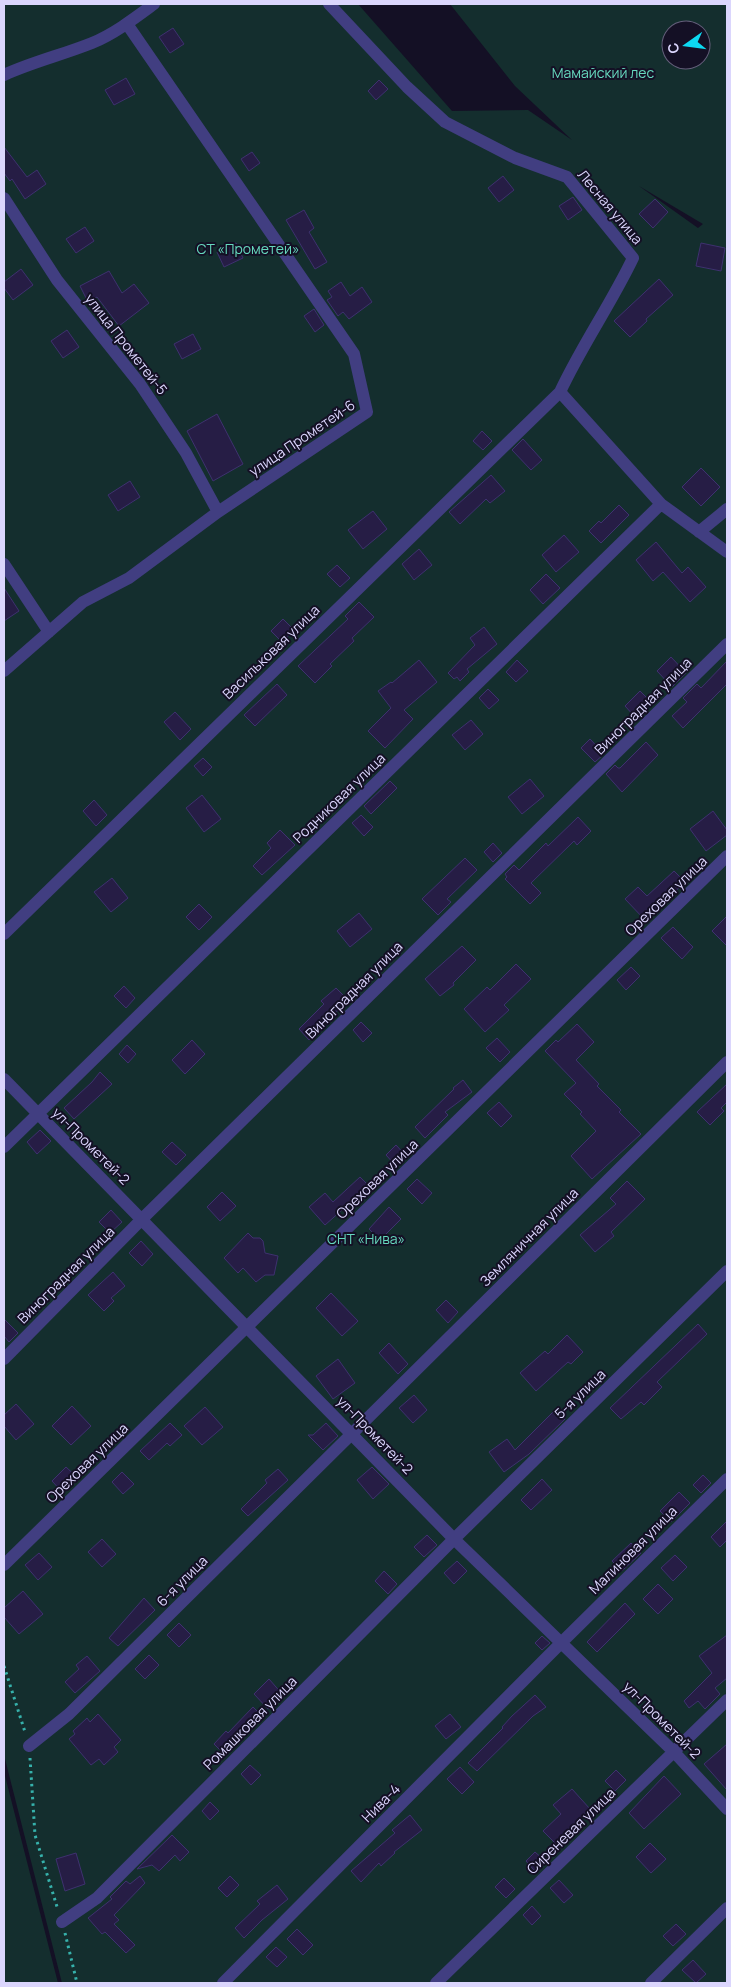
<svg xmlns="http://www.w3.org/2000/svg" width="731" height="1987" viewBox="0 0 731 1987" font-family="Manrope,sans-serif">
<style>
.green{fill:#142e2e;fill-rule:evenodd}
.building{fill:#261d45;stroke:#3e316f}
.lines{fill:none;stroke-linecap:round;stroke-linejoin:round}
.path{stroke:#36b1ab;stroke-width:3;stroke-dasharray:2.5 4;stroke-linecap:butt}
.minor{stroke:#413e81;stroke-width:12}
.labels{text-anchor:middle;stroke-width:4;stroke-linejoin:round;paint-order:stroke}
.park-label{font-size:14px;fill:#66d9be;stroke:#141025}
.street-label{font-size:14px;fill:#dbd6fd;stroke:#141025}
</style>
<rect width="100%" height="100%" fill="#141025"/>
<path class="green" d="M4 4H358L452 111 528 110 572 140 515 86 450 4H727V1983H62L4 1755ZM671 30H701V60H671ZM639 186 703 224 698 228Z
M4 1772 58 1983H4Z"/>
<path class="building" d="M173 28 184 44 170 53 159 37Z
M126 78 135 94 114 105 105 90Z
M379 80 388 89 376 100 368 91Z
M4 147 27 177 37 170 46 184 25 199 12 179 10 181 4 173Z
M252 152 260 163 249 171 241 159Z
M503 176 514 190 499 202 488 188Z
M573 197 582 210 568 220 559 206Z
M655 199 668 212 653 228 639 214Z
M304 210 314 228 309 232 327 262 315 269 286 220Z
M85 227 94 241 76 253 66 239Z
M236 243 243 258 224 267 217 252Z
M701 243 725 248 721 271 696 266Z
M21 269 33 285 13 300 4 288V282Z
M109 271 122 293 134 284 149 303 119 326 97 297 88 302 80 286Z
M659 279 673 295 646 319 647 321 630 337 614 321Z
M341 282 350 296 362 287 372 302 349 319 343 312 338 316 327 300 332 297 328 291Z
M314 309 324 325 315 332 304 316Z
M67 330 79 347 63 358 51 341Z
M193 334 201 349 182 359 174 344Z
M217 414 243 464 213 481 187 431Z
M482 431 492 441 483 450 473 441Z
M523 439 542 460 531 470 512 450Z
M701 468 720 487 701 506 682 487Z
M491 475 505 491 490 503 486 499 460 524 449 512Z
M130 481 140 497 118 511 108 495Z
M619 505 629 515 601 543 589 531 599 521 601 523Z
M373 511 387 529 363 549 348 530Z
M564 535 579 552 556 572 542 555Z
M656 542 682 573 688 567 706 587 690 602 663 572 653 581 636 560Z
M419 549 432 565 414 580 402 564Z
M337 565 350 578 340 587 327 574Z
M546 574 560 588 543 604 530 590Z
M4 588 19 611 4 621Z
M359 602 374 617 352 638 354 641 330 664 332 666 315 683 298 666 348 619 345 616Z
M283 619 294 630 282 642 271 631Z
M484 627 497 644 467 669 469 672 460 681 457 677 454 679 448 673 475 645 470 638Z
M671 657 686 673 672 687 657 671Z
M419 660 437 682 404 710 413 719 385 748 368 731 391 708 378 691 391 682 392 683Z
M517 660 528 671 516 682 506 672Z
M727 661V684L683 728 672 716 687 702 683 698 697 684 701 688Z
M277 684 287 695 255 726 244 715Z
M488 689 499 700 489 709 479 698Z
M640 691 650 701 635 717 625 706Z
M175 712 191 729 180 740 164 722Z
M471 720 483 734 465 750 452 735Z
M590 739 604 754 595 762 581 748Z
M646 742 658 755 622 792 606 774 615 765 618 768H620Z
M203 758 212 767 203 776 194 766Z
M530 779 544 796 522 814 508 797Z
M390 781 397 788 371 814 364 806Z
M202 795 221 819 204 832 186 808Z
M94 800 107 815 96 826 83 811Z
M713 811 727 830V835L706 851 690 829Z
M361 815 373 827 364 836 352 823Z
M578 817 591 831 577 845 574 841 531 883 541 893 530 904 505 879 507 877 505 874 514 865 519 870 546 843 548 846Z
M280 830 295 845 262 875 253 866 271 848 267 843Z
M493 843 502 853 493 862 484 852Z
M465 858 477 870 447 899 451 902 438 915 422 899Z
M674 871 685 882 645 920 625 899 638 887 647 896Z
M112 878 128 898 111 912 94 892Z
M199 904 212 917 199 930 186 917Z
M359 913 372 929 350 947 337 931Z
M727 916V946L712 931Z
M673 927 693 947 682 959 661 938Z
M462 946 476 960 453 983 454 985 440 996 425 979Z
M516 964 531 979 504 1005 509 1010 485 1032 464 1009 487 987 490 990Z
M631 967 640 976 626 990 617 980Z
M124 986 135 998 126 1008 114 996Z
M336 988 348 1000 309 1040 299 1029 324 1004 321 1001Z
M361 1022 372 1033 363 1042 353 1030Z
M577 1024 594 1042 576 1060 599 1084 597 1086 621 1110 619 1112 641 1134 592 1179 571 1156 596 1131 580 1114 582 1112 564 1094 576 1083 545 1051 556 1040 558 1042Z
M497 1038 510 1052 500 1062 486 1048Z
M192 1040 205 1054 185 1074 172 1060Z
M127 1045 136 1054 128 1063 119 1054Z
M100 1072 112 1084 74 1119 64 1108 92 1082Z
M463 1080 472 1092 445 1112 448 1115 425 1138 415 1127 454 1089 453 1088Z
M727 1084V1102L721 1108 724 1111 710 1125 697 1112Z
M499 1102 512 1116 501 1127 487 1113Z
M40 1130 51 1141 37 1154 27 1142Z
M172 1142 186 1155 176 1165 162 1152Z
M396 1145 406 1156 396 1166 386 1155Z
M360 1177 372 1189 362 1199 359 1195 325 1225 309 1207 325 1193 333 1202Z
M417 1179 432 1193 422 1204 407 1189Z
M627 1181 645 1199 611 1232 614 1236 595 1252 580 1235 616 1204 610 1198Z
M222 1192 236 1206 220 1221 207 1207Z
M389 1207 401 1219 380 1240 369 1229Z
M111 1210 122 1222 110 1233 99 1222Z
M248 1233 253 1238H260L263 1241 265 1253 278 1256 274 1275H265L256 1282 243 1268 238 1273 224 1258Z
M141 1241 153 1254 142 1266 129 1253Z
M113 1272 125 1286 111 1298 114 1301 104 1311 88 1295Z
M331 1293 358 1321 342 1336 316 1308Z
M446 1300 458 1312 448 1323 436 1310Z
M4 1319 18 1333 9 1342 4 1336Z
M698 1324 707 1334 657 1382 662 1387 644 1405 641 1402 621 1419 610 1408Z
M567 1335 583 1352 571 1364 568 1362 536 1391 520 1373 545 1351 548 1354Z
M389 1343 408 1364 398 1374 379 1353Z
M338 1359 355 1383 333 1399 316 1376Z
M414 1395 427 1410 413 1423 399 1408Z
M16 1404 34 1424 16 1440 4 1426V1415Z
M72 1406 91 1426 71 1445 52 1426Z
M205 1407 223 1427 202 1445 184 1426Z
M556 1409 565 1419 529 1454 504 1472 489 1452 507 1439 515 1450Z
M170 1423 182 1435 170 1446 167 1443 149 1460 140 1451Z
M326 1423 338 1436 323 1450 308 1435H313Z
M66 1467 78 1478 63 1493 52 1481Z
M372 1467 389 1484 373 1499 357 1480Z
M278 1469 288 1480 248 1516 241 1509 267 1483 265 1480Z
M122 1472 134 1484 123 1494 112 1482Z
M703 1475 711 1483 701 1493 693 1485Z
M542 1479 552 1490 531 1510 521 1500Z
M679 1492 690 1503 671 1522 660 1511Z
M727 1521V1540L720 1547 711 1537Z
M427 1535 437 1545 424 1557 414 1547Z
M102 1539 116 1554 102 1567 88 1552Z
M631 1543 641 1553 622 1571 612 1561Z
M39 1553 52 1567 38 1580 25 1565Z
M675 1555 687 1567 673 1581 661 1568Z
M457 1561 467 1571 454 1584 444 1573Z
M384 1571 397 1584 388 1594 375 1581Z
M658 1584 673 1599 658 1614 643 1599Z
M23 1591 43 1614 19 1634 4 1617V1608Z
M144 1598 155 1610 118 1646 109 1638Z
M625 1603 635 1614 597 1652 587 1642Z
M179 1623 191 1635 179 1647 167 1635Z
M727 1635V1678L715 1688 720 1694 705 1709 698 1701 689 1708 684 1701 712 1673 699 1656Z
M542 1636 550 1643 542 1650 535 1643Z
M149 1655 159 1665 145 1679 135 1669Z
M87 1656 100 1671 75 1693 65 1682 79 1669 76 1665Z
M269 1679 283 1695 268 1709 254 1694Z
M535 1695 546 1707 533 1716 477 1771 468 1763 503 1728 502 1727 512 1716Z
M253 1707 262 1716 224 1754 214 1744 226 1731 228 1733Z
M98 1714 121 1740 114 1747 118 1752 104 1765 99 1759 91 1765 69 1739 75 1734 73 1731 87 1718 90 1722Z
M450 1714 461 1727 446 1739 435 1726Z
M727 1744V1790L704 1764Z
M250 1765 261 1775 251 1785 241 1774Z
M460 1767 474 1782 462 1794 447 1779Z
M616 1770 626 1780 615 1791 605 1781Z
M664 1776 681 1794 644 1829 629 1813Z
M572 1789 590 1809 565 1832 568 1834 557 1845 543 1831 561 1814 553 1805Z
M210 1802 219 1811 210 1820 202 1811Z
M410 1815 422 1830 394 1852 395 1853 381 1866 379 1863 361 1882 351 1871 395 1833 392 1830Z
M172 1835 189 1852 180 1861 175 1855 159 1871 152 1865 137 1869Z
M650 1843 666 1859 651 1873 636 1857Z
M535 1852 544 1860 534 1870 526 1861Z
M76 1853 85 1884 65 1891 56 1859Z
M140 1876 145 1883 114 1915 119 1920 114 1924 135 1945 126 1953 105 1932 102 1934 88 1918 112 1899 110 1897 126 1881 130 1884Z
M230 1876 239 1885 227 1897 218 1888Z
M504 1878 515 1889 506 1898 495 1887Z
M559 1880 573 1895 564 1903 550 1888Z
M277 1885 288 1899 262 1920 244 1938 235 1928 260 1904 257 1901Z
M532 1906 541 1916 532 1925 523 1915Z
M676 1924 686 1934 673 1946 663 1936Z
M297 1929 313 1945 303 1955 287 1939Z
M276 1947 287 1957 277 1967 266 1957Z
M693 1960 706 1974 696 1983 682 1970Z"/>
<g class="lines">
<path class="path" d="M4 1666 25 1732
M30 1758 35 1835 58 1910
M65 1933 77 1983"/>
<path class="minor" d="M329 4 407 87 445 122 515 158 567 177 633 258C611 304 582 345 560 392L661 504 727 552
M4 75C32 62 62 55 92 43 114 34 135 18 154 4
M4 198 57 280 140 384 186 453 218 512
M699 532 727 509
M4 564 49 632
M4 671 83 602 129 578 218 512 367 412 354 354 127 24
M4 934 560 392
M4 1079 454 1539 674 1752 727 1809
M4 1147 661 504
M4 1359 142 1219 727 644
M4 1565 727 856
M29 1746 69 1714 727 1062
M62 1922 97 1898 454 1539 727 1271
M223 1983 561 1643 727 1479
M436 1983 727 1700
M651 1983 727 1908"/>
</g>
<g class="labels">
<g class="park-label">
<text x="603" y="78">Мамайский лес</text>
<text x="248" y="254">СТ «Прометей»</text>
<text x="366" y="1244">СНТ «Нива»</text>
</g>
<g class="street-label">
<text transform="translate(610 207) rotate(50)" y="5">Лесная улица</text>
<text transform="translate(126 344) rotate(52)" y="5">улица Прометей-5</text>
<text transform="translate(302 438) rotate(-34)" y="5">улица Прометей-6</text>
<text transform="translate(271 652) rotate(-44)" y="5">Васильковая улица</text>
<text transform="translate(643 706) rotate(-45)" y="5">Виноградная улица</text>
<text transform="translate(339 798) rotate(-44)" y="5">Родниковая улица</text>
<text transform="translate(666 896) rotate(-44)" y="5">Ореховая улица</text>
<text transform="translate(354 990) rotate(-45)" y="5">Виноградная улица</text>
<text transform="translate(91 1146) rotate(45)" y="5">ул-Прометей-2</text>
<text transform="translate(377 1179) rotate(-44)" y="5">Ореховая улица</text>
<text transform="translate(529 1237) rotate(-45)" y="5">Земляничная улица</text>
<text transform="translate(66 1275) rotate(-45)" y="5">Виноградная улица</text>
<text transform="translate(580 1394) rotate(-44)" y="5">5-я улица</text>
<text transform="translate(375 1435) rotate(46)" y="5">ул-Прометей-2</text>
<text transform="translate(87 1463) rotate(-44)" y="5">Ореховая улица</text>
<text transform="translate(633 1550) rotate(-45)" y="5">Малиновая улица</text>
<text transform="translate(182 1581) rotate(-45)" y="5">6-я улица</text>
<text transform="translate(662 1720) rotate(45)" y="5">ул-Прометей-2</text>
<text transform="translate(250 1723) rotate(-45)" y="5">Ромашковая улица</text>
<text transform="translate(381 1803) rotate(-45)" y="5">Нива-4</text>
<text transform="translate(571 1831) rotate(-44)" y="5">Сиреневая улица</text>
</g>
</g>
<rect width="731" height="1987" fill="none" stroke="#dbd6fd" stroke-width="10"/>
<g transform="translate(686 45) rotate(256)"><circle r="24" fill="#141025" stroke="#645f7b"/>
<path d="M0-4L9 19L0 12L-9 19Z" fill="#0dd9f2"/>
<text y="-8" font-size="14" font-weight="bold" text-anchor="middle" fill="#dbd6fd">С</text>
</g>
</svg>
